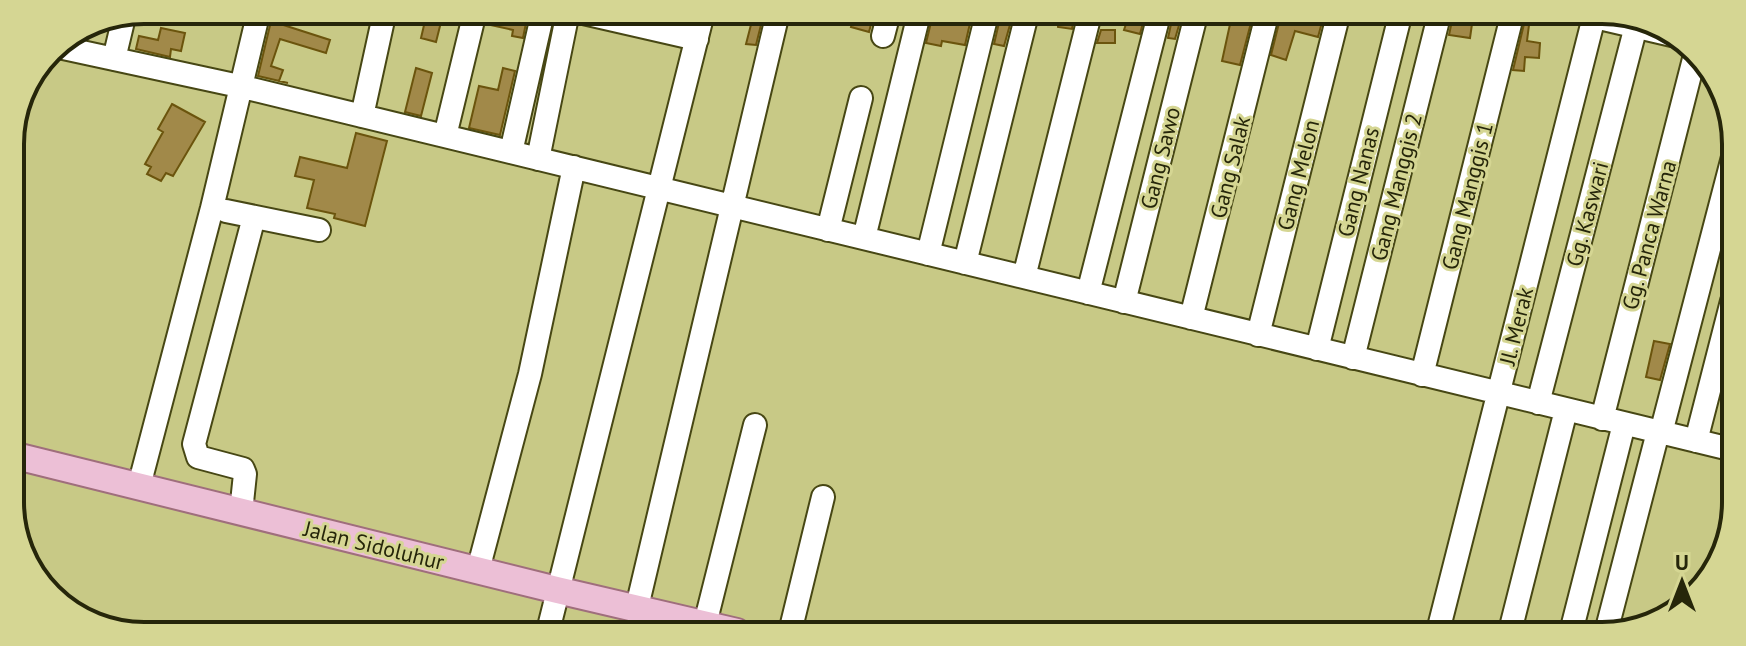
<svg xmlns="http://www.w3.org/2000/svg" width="1746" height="646" viewBox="0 0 1746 646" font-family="'PT Sans',sans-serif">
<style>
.building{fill:#a18949;stroke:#6b540d;stroke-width:2}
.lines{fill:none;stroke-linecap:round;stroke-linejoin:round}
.minor-casing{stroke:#474714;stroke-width:26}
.major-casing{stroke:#9f6e7c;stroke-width:30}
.minor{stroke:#fff;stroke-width:22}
.major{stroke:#ecbfd6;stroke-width:26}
.labels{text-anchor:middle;stroke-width:6;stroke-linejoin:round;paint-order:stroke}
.street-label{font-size:22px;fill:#26260a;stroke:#d5d693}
.rim{fill:none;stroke:#26260a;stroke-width:4}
</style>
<rect width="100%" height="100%" fill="#c8c986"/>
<path class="building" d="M420 11H461L458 24 441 22 436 42 421 38 425 21 420 20Z
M489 12 528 13 523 38 512 36 513 30 486 24Z
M643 12H650L688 13 685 22Z
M754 13H764L756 45 746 44Z
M855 13H874L869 32 851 27Z
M933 14 971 19 965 45 942 41 941 46 926 43Z
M1001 14H1013L1004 46 994 44Z
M1059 14H1075L1072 29 1058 27Z
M1129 15H1145L1140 34 1124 30Z
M1173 15H1182L1175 39 1168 38Z
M1232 15H1253L1240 65 1222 61Z
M1281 15H1324L1318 37 1295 31 1286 60 1271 55Z
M1453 16H1456L1455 21 1472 24 1470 38 1449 35Z
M271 21 330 40 326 53 280 39 271 66 283 70 279 81 288 83 258 76Z
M1524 24 1529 25 1527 41 1540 43 1539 58 1525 57 1524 71 1513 70Z
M161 28 185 33 181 51 171 49 170 57 136 49 139 36 158 40Z
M1101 30H1115V43H1097Z
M416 68 432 73 421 116 405 112Z
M503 68 515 71 500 135 469 128 479 86 498 90Z
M172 104 205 122 173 176 166 173 161 181 147 174 151 167 145 164 163 132 158 129Z
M356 133 387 141 365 226 334 218 335 214 307 208 314 180 295 176 300 157 347 168Z
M1654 341 1670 344 1660 380 1646 377Z"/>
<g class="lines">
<defs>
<path id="minor" d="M579 12 697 39
M1595 17 1672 35
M883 36 889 13
M54 46 239 86 1730 449
M114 59 124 17
M362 116 385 11
M445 136 475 12
M511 152 543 12
M538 159 568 12
M226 211 319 230
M828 230 861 98
M864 238 919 14
M928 254 987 14
M965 263 1027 14
M1024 277 1090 14
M1088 293 1159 15
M1124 302 1196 15
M1191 318 1267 15
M1258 335 1338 16
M1317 349 1400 16
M1353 358 1439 16
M1422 375 1512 16
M1538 403 1636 26
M1602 419 1696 51
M1661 433 1734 153
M1696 441 1732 301
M139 486 212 208 259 11
M241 512 245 474 243 469 198 457 194 444 254 217
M478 570 530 374 574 167
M637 607 778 13
M705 624 755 425
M548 631 703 13
M790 632 823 497
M1437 635 1594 17
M1509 635 1566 410
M1570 636 1624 424
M1605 636 1658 432"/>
<path id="major" d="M12 455 557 590 737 632"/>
</defs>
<use href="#minor" class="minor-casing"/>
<use href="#major" class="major-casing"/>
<use href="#minor" class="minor"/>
<use href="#major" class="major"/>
</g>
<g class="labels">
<g class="street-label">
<text transform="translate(1160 158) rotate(-76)" y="8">Gang Sawo</text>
<text transform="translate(1230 167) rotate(-76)" y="8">Gang Salak</text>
<text transform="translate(1298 175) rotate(-76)" y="8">Gang Melon</text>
<text transform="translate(1358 182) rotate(-76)" y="8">Gang Nanas</text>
<text transform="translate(1396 187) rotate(-76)" y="8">Gang Manggis 2</text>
<text transform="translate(1467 196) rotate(-76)" y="8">Gang Manggis 1</text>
<text transform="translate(1587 214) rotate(-75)" y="8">Gg. Kaswari</text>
<text transform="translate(1649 235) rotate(-75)" y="8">Gg. Panca Warna</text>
<text transform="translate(1516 326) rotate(-76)" y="8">Jl. Merak</text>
<text transform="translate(374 545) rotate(14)" y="8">Jalan Sidoluhur</text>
</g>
</g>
<path d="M0 0H1746V646H0ZM144 24H1602A120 120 0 0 1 1722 144V502A120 120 0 0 1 1602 622H144A120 120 0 0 1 24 502V144A120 120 0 0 1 144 24Z" fill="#d5d693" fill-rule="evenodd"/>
<path class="rim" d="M144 24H1602A120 120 0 0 1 1722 144V502A120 120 0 0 1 1602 622H144A120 120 0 0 1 24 502V144A120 120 0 0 1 144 24Z"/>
<g transform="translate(1682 582)" stroke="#d5d693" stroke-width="6" paint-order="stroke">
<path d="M0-6L14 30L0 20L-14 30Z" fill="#26260a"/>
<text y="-12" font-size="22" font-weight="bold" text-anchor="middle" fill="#26260a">U</text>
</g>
</svg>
